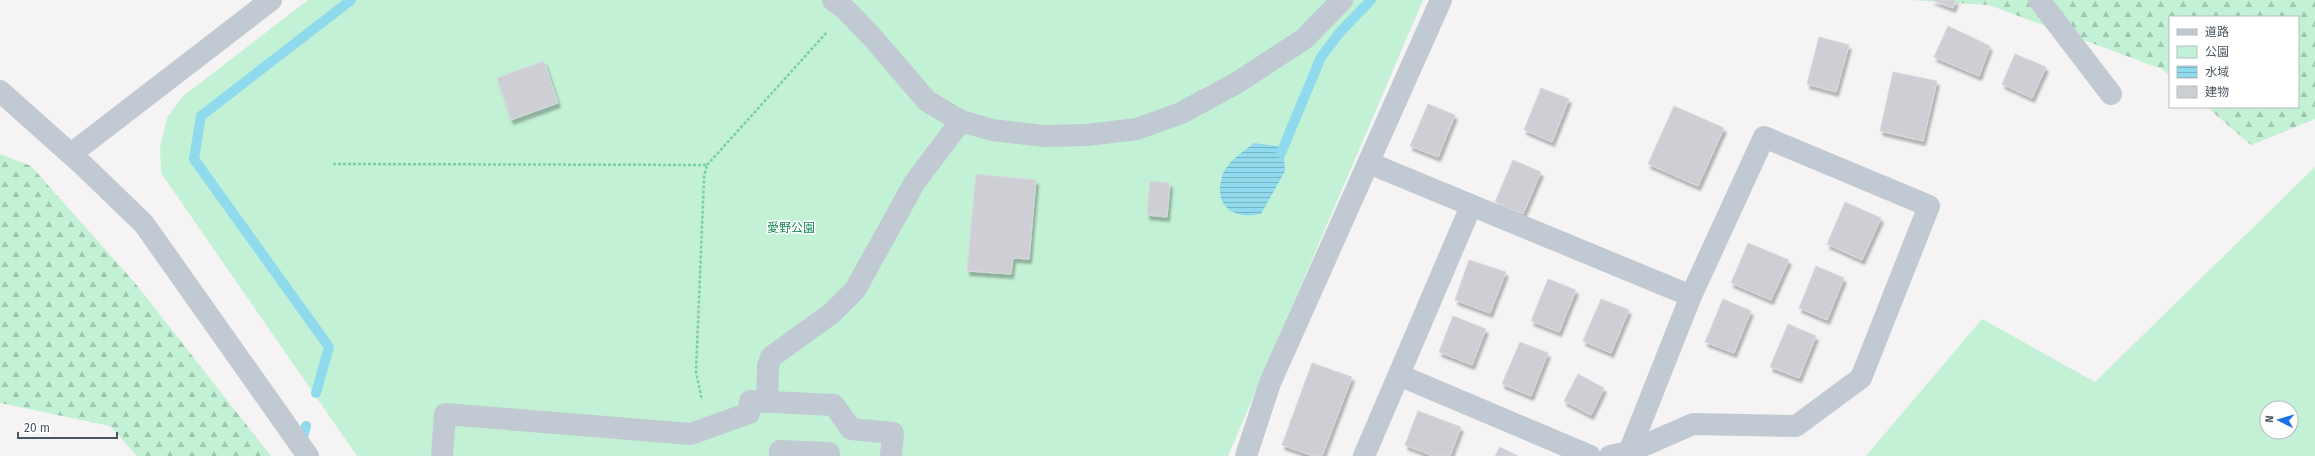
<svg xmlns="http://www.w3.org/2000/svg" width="2315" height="456" viewBox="0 0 2315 456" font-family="'Fira Sans','Noto Sans JP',sans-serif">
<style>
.forest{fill:url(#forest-firs)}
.green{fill:#c3f1d5;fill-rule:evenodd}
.water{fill:url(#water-rules)}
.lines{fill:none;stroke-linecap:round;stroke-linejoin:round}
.stream{stroke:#90daee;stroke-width:10}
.building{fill:#cdcfd5;stroke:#d7d9de;filter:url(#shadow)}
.path{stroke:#7ad0a6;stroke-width:2.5;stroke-dasharray:3 2;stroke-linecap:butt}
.minor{stroke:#c1cad2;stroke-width:22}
.labels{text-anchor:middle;stroke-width:3;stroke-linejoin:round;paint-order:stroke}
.park-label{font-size:12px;fill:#17864f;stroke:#fff}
</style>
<defs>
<pattern id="forest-firs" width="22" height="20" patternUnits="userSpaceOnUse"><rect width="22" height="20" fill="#c3f1d5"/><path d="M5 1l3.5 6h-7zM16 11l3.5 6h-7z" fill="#a0c6b0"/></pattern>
<pattern id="water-rules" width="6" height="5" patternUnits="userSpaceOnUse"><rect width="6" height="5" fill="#90daee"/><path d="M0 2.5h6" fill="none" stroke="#78b4c4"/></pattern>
<filter id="shadow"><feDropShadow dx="2.5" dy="4.5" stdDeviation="1" flood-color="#0004"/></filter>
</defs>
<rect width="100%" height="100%" fill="#f5f3f3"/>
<path class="forest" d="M1910 0H2315V119L2251 145 2207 107H2298V17H2170V76L2162 69 1989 5Z
M0 154 31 166 135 283 271 456H137L110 426 0 403Z"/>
<path class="green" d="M308 0H1423L1228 456H357L161 173 160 148 167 118 182 97Z
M2315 167V456H1866L1982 319 2095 382ZM2267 408H2291V432H2267Z"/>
<path class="water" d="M1254 143 1283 147 1285 171 1261 214C1235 220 1213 207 1222 177 1226 162 1243 152 1254 143Z"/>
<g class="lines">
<path class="stream" d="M1281 153 1321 57 1341 31 1371 0
M316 393 329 347 194 159 201 116 351 0
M301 444 306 426"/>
</g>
<path class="building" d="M1932 0H1956L1953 8Z
M1948 26 1990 46 1979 76 1934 57Z
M1819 37 1849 45 1836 92 1807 84Z
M2015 54 2046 67 2032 98 2002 84Z
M544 61 558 103 511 120 497 78Z
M1893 72 1937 81 1923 141 1880 131Z
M1541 88 1569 99 1552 142 1524 130Z
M1428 104 1455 115 1438 157 1410 146Z
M1674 106 1724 128 1698 186 1648 164Z
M1513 160 1541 172 1523 214 1495 202Z
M976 174 1036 180 1029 259 1013 258 1011 274 967 271Z
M1150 181 1170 183 1167 217 1147 215Z
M1845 202 1881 218 1862 260 1827 244Z
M1748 243 1789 260 1771 300 1731 283Z
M1469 260 1506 272 1490 313 1455 300Z
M1816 266 1844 278 1827 320 1799 308Z
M1548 279 1576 290 1559 332 1531 321Z
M1601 299 1629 310 1611 353 1583 341Z
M1723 299 1751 311 1734 353 1705 342Z
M1453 316 1486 329 1472 365 1439 352Z
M1788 324 1816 336 1799 378 1770 367Z
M1520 342 1548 353 1531 396 1502 384Z
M1312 363 1352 377 1322 456H1314L1282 445Z
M1578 374 1604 388 1591 415 1564 401Z
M1418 411 1461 427 1450 456H1433L1405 445Z
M1500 447 1518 456H1495Z"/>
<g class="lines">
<path class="path" d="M333 164 707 165 704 177 696 372 702 400
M707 165 827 32"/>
<path class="minor" d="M833 0 846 10 873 38 927 101 961 121 992 130 1044 136 1087 135 1137 129 1181 113 1235 84 1304 39 1342 0
M2039 0 2111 94
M0 91 84 166 144 224 308 456
M71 154 271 0
M1369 163 1691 296
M1399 375 1590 456
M767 402 768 366 771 357 832 313 855 290 915 182 961 121
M442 456 445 414 691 434 749 413 750 401 834 405 851 429 893 433 891 456
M780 456V451L829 453V456
M1246 456 1270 383 1441 0
M1364 456 1471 206
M1610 456 1629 452 1693 424 1796 426 1861 378 1929 206 1764 137 1691 296 1629 452"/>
</g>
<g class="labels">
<g class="park-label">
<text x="791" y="232">愛野公園</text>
</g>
</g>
<rect x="2169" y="16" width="130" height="92" fill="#ffffff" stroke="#b7bbc0"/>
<rect x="2177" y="29" width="20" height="6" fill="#c1cad2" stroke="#b7bbc0"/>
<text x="2205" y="36" font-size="12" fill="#4a5661">道路</text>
<rect x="2177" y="46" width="20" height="12" fill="#c3f1d5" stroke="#b7bbc0"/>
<text x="2205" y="56" font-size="12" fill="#4a5661">公園</text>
<rect x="2177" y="66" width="20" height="12" fill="url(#water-rules)" stroke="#b7bbc0"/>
<text x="2205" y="76" font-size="12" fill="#4a5661">水域</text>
<rect x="2177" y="86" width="20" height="12" fill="#cdcfd5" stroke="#b7bbc0"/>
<text x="2205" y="96" font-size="12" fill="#4a5661">建物</text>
<g transform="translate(2279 420) rotate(275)"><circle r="19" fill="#ffffff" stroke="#b7bbc0"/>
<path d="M0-3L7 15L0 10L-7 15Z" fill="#1a73e8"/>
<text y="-6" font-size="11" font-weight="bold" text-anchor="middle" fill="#4a5661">N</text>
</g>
<path d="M18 432v6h99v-6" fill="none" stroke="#4a5661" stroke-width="2"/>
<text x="24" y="432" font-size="12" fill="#4a5661" stroke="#ffffff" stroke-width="3" paint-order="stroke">20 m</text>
</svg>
